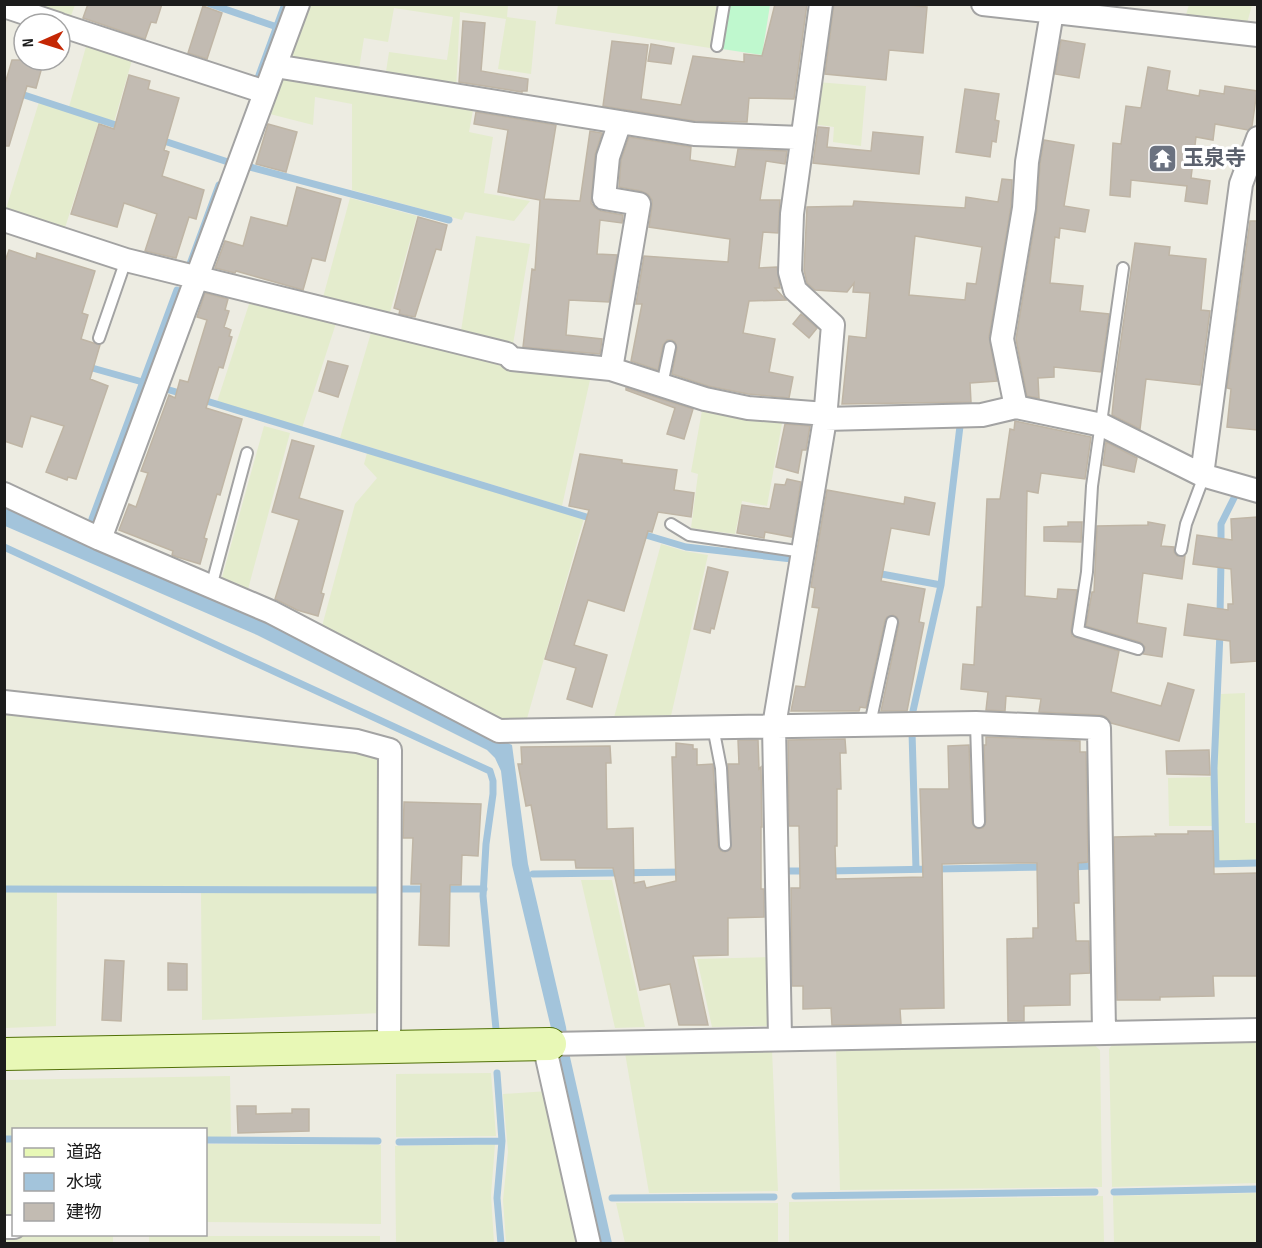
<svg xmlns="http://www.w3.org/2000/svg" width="1262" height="1248" viewBox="0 0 1262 1248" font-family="'Sofia Sans Condensed','Noto Sans JP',sans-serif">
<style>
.farmland{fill:#e4eccd}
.park{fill:#bff8ce}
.water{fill:#a3c4db}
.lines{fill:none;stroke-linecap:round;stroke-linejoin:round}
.stream{stroke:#a3c4db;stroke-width:7}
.building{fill:#c2bbb2;stroke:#bfb5a5;stroke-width:1.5;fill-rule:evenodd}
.lane-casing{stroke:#a3a3a3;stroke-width:14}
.street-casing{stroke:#a3a3a3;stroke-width:26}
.secondary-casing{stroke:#517007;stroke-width:34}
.lane{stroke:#fff;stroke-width:10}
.street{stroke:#fff;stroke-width:22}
.secondary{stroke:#e8f8b6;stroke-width:32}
.labels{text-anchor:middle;stroke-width:6;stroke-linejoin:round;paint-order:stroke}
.worship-label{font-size:21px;font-weight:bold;fill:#5b616d;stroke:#fff;text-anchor:start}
</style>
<rect width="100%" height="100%" fill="#edece2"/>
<path class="farmland" d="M392 4 508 5 507 17 536 21 531 74 498 69 506 19 460 12 456 90 385 78 389 52 447 60 453 17 394 8 388 42 364 38 358 75 294 65 287 55 307 5Z
M31 5H75L69 21Z
M558 5V4L717 5 710 48 555 24Z
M1189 5H1252L1246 27 1184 21Z
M87 43 133 57 114 122 69 107Z
M280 75 474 105 469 132 493 137 484 193 530 201 514 221 465 212 462 220 352 190V104L315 97 313 125 266 113Z
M817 82 866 86 861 146 833 142 834 127 812 124Z
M39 102 99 121 63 234 5 212Z
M350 198 417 216 388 319 322 301Z
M476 236 530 244 512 350 460 337Z
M252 295 338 317 302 428 217 402Z
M373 326 592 371 562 506 340 438Z
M703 405 783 418 767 506 742 501 735 534 691 528 698 474 691 472Z
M264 426 290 433 247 593 221 581Z
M367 453 584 518 526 722 496 720 321 630 355 504 377 478 364 464Z
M661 544 684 551 708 555 670 720 613 721Z
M1245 693V823H1257V862H1217L1216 767 1221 694Z
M5 710 371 751 383 759 384 887 5 886Z
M1211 777 1212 826H1169L1168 778Z
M581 880H612L645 1027 615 1028Z
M5 892H57L56 1026 5 1028Z
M201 892 384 893 382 1013 202 1020Z
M770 957 772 1020 766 1026 712 1027 697 959Z
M1257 1041V1183L1112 1187 1109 1049 1114 1042Z
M1093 1044 1100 1050 1102 1187 840 1190 836 1048Z
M772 1050 778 1191 649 1193 625 1053Z
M491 1073 496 1136 396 1137V1074Z
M230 1076 231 1138 206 1137V1130H14L13 1136H5V1080Z
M548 1091 582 1243H506L503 1200 508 1152 503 1094Z
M5 1142H13V1220H5Z
M206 1144 381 1145V1224L206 1222Z
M495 1144 491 1195 494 1243H396L395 1146Z
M1257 1193V1243H1114L1113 1196Z
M1103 1196 1104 1243H789V1202Z
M616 1203H778V1243H625Z
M4 1233 113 1235V1243H5Z
M149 1236H380V1243L149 1244Z"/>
<path class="park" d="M730 5H770L762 55 722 49Z"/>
<path class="water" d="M5 508 269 623 512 745 528 864 566 1027 570 1057 612 1243H596L555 1056 551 1028 512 865 501 771 495 758 487 750 257 635 5 526Z"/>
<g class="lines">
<path class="stream" d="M210 4 277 27
M258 78 285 4
M15 92 122 127
M158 139 228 162
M250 167 449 220
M190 264 219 185
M85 366 146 383
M166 389 183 394
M200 399 593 519
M92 519 177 290
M639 533 686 547 792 559
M4 547 490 771 493 781V794L486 844 483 896 496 1029
M1221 547V524L1234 498
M876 573 941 585 913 711
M941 585 960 426
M1220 616 1221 561
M912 732 916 869
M1212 864 1258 863
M1216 864 1214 768 1220 633
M1071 867 1092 866
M786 871H808
M828 871 1045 867
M533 874 683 872
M4 889 382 890
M399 889H429
M443 889H484
M497 1073 502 1141 497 1198 501 1244
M4 1139H14
M206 1140 378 1141
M399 1142 502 1141
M1114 1192 1258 1189
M795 1196 1095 1192
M612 1198 774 1197"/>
</g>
<path class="building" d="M88 4H162L156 23 151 22 145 39 83 18Z
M775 4H807L794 99 749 98 747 122 695 121 603 106 612 41 648 45 641 99 681 105 693 56 744 62V54L762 56Z
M834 4H898L927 7 923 53 889 50 886 80 825 74Z
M203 6 222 13 207 59 188 53Z
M463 21 485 23 481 71 528 79 527 91H522V92L459 82Z
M1061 40 1085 44 1079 78 1055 74Z
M651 44 674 48 671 64 648 61Z
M12 60H44L36 88 27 86 9 146H4V87Z
M1148 67 1170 71 1167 90 1199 96 1200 90 1224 94 1225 86 1257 91 1252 126 1248 130 1215 124 1213 140 1196 137 1191 178 1210 181 1207 204 1185 201 1187 186 1131 180 1130 197 1110 195 1113 143 1121 144 1126 106 1141 108Z
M129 75 150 81 148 89 179 98 164 150 169 152 162 176 204 190 196 219 189 217 176 258 145 251 157 214 124 203 117 227 71 214 99 124 114 129Z
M965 89 999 94 995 120 999 121 996 142 992 141 990 157 956 152Z
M476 112 556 125 544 199 580 201 590 131 602 133 595 155 591 203 595 208 601 211 623 215 622 223 600 220 597 254 617 255 609 302 569 300 566 335 602 339 600 354 523 347 532 269 535 270 540 200 498 192 508 130 474 124Z
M268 124 297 132 286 172 256 164Z
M818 127 829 128 827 147 871 151 873 132 923 137 919 174 813 163Z
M629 137 691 147 690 160 735 167 738 149 787 151 785 164 766 161 760 200H780L778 233 763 232 759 268 777 267 780 288H775L786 300 749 301 743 333 775 339 769 372 793 377 789 398 748 394 708 386 672 374 677 348 675 342 672 340H667L663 345 658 370 631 361 642 304H636L644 256 728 262 730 239 649 227 652 206V200L648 194 641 191 619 187 621 160Z
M1044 140 1074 145 1064 206 1089 210 1085 232 1060 228 1059 238 1055 237 1050 283 1083 286 1080 311 1109 314 1101 372 1054 367V377L1038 378 1039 398 1027 396 1016 339 1037 210 1040 164Z
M1002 179 1012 180 1011 206 989 337 997 381 970 383 971 402 842 404 849 336 866 338 870 293 853 292 854 283 847 292 815 290 807 283 804 270 807 207 853 206 854 201 965 208 966 197 998 202ZM915 236 982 247 976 284 967 283 965 300 909 295Z
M297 187 341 199 325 261 312 258 303 290 236 271 235 273 215 268 225 241 243 246 251 217 287 226Z
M418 217 447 225 441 250 436 249 415 317 399 314 400 310 394 308Z
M1250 221H1257V430L1227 427 1231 389 1227 388Z
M1135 243 1170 247 1169 255 1206 259 1201 310 1210 311 1200 385 1146 379 1140 429 1112 415 1116 374Z
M9 250 36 259 37 253 95 271 82 313 88 315 81 339 100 345 90 379 108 386 76 479 68 477 67 480 46 472 64 426 31 416 22 447 4 441V264Z
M205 293 228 299 225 310 229 311 224 327 231 330 229 336 232 337 223 368 219 367 206 408 242 419 220 495 217 494 204 538 207 539 200 564 177 557 172 555 173 551 119 530 129 504 136 507 148 473 141 471 169 395 175 398 180 380 188 382 207 320 197 317Z
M801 314 817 328 809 338 793 324Z
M328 361 348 366 338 397 319 391Z
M626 388 693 409 684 439 667 434 675 408 626 390Z
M1015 421 1091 437 1085 479 1041 473 1038 493 1027 491 1025 596 1057 599 1058 589 1077 590 1071 630 1072 636 1119 651 1111 692 1161 706 1168 683 1194 690 1179 741 1111 723 1106 717 1100 715 1039 712 1041 699 1006 696 1005 711 986 710 988 692 961 689 963 664 974 665 977 607H982L987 499H1000L1010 429 1014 430Z
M785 424 810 426 806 450H802L798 473 776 467Z
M292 440 314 446 299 498 343 511 321 593 324 594 318 616 297 610 275 599 299 520 272 512Z
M1106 442 1137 458 1134 472 1103 465Z
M580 454 622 460V463L677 470 674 490 694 493 691 517 658 512 652 532 648 531 624 611 588 600 574 645 607 655 592 707 567 699 576 668 545 659 589 510 569 506Z
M787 479 801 482 792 537 765 532 764 538 737 533 742 505 770 509 775 484 785 485Z
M827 490 904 504 905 497 935 503 929 535 891 528 881 581 925 589 919 622 924 623 907 711H881L899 624 897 617 893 615 887 617 885 620 866 708 860 707 859 711H791L796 686 805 687 819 608 812 607 815 588 811 587Z
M1257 517V661L1231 663 1230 641 1184 635 1188 604 1228 610V604H1233L1231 569 1193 564 1197 535 1232 540 1231 519Z
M1068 522H1082L1081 542 1044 541V527L1068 526Z
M1148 522 1165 525 1161 546 1174 547V552L1177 556H1185L1182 579 1143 573 1137 623 1166 628 1162 657 1143 654 1145 647 1140 642 1086 626 1092 592H1094L1097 526 1148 525Z
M708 567 728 572 714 629 711 628 710 633 694 629Z
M986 737 1080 741V752H1086L1088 862 1078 863 1079 903H1074L1076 941H1089L1090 973 1070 974V1005L1024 1006V1021H1008L1007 939 1033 938V928H1038L1037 863H983L942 864 944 1008 900 1009 901 1024 832 1025 831 1008 803 1009V986H792L791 888H800V880L799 826H789L788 740 845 739 846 753H840L841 789H837V846H835L836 879 923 877 920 789H949L948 746 969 745 972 823 976 829 983 828 986 822 984 745H986Z
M738 740H758L759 769 761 767 762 827H761V889H764V917L728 918V955L693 956 708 1025H679L670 984 640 990 613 868H576L575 860H541L531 805 526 806 518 764H522L521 747 610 746 611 763H606L607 829 633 828 634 883 644 881 646 888 676 881 672 757H676V743L693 745V749H697V765L713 764 718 846 721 851 725 852 731 849 728 764H739Z
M1209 750 1210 775 1167 774 1166 751Z
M404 802 481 804 478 856 462 855 461 885H450L449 946 419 945 421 884H411L413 838H403Z
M1188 831H1213L1214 874 1257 873V976H1213L1214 996 1160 997V1000H1117L1114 837 1156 836 1155 834H1188Z
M105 960 124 961 121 1021 102 1020Z
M168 963 187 964V990H168Z
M237 1106H256V1114L292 1113V1109H309V1131L238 1133Z"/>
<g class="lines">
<defs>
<path id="lane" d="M717 46 724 4
M1123 268 1092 486 1087 572 1078 631 1138 649
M99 338 126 260
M662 385 670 347
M671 524 689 535 803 552
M1181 550 1186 524 1204 476
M211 587 247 453
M976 723 979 822
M870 724 892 622
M713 727 721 768 725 845"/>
<path id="street" d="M983 4 1258 35
M4 6 58 24
M60 25 265 92
M275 66 694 134 802 138
M4 220 126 260 507 354 512 359 611 369 705 399 748 408 826 414
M611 369 639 204 604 198 608 157 620 122
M1016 407 1002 339 1024 208 1027 162 1052 12
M825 419 982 415 1016 407 1102 425 1202 475 1258 491
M1202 475 1241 184 1258 138
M4 494 100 539 271 612 499 731 976 723 1099 728 1104 1031
M100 539 298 4
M4 702 357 741 390 750 389 1047
M780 1038 774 726 825 419 833 325 795 290 790 272 792 214 821 4
M544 1044 589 1244
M550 1044 1258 1030
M4 1227H14"/>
<path id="secondary" d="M4 1054 550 1044"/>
</defs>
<use href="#lane" class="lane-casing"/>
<use href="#street" class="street-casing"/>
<use href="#secondary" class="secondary-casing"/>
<use href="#lane" class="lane"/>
<use href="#street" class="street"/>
<use href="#secondary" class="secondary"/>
</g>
<defs>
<symbol id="temple-square" viewBox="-11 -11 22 22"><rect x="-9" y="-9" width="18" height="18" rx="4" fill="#6b7280" stroke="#fff"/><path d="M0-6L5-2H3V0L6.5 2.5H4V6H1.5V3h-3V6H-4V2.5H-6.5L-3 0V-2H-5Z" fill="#fff"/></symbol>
</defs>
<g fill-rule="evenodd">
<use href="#temple-square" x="1146" y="142" width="33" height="33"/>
</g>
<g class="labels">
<g class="worship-label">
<text x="1183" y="165">玉泉寺</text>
</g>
</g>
<rect width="1262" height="1248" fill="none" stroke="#1c1c1c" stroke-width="12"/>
<rect x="12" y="1128" width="195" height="108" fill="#ffffff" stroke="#a4a4a4" stroke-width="1.5"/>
<rect x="24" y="1148" width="30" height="9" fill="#e8f8b6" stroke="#a4a4a4" stroke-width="1.5"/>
<text x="66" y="1158" font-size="18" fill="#1c1c1c">道路</text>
<rect x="24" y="1173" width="30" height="18" fill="#a3c4db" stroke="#a4a4a4" stroke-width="1.5"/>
<text x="66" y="1188" font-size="18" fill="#1c1c1c">水域</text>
<rect x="24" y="1203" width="30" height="18" fill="#c2bbb2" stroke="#a4a4a4" stroke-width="1.5"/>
<text x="66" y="1218" font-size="18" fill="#1c1c1c">建物</text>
<g transform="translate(42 42) rotate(267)"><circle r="28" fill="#ffffff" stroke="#a4a4a4" stroke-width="1.5"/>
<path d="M0-4.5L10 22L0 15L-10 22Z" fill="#c42704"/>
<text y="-9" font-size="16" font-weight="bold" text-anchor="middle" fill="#1c1c1c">N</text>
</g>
</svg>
